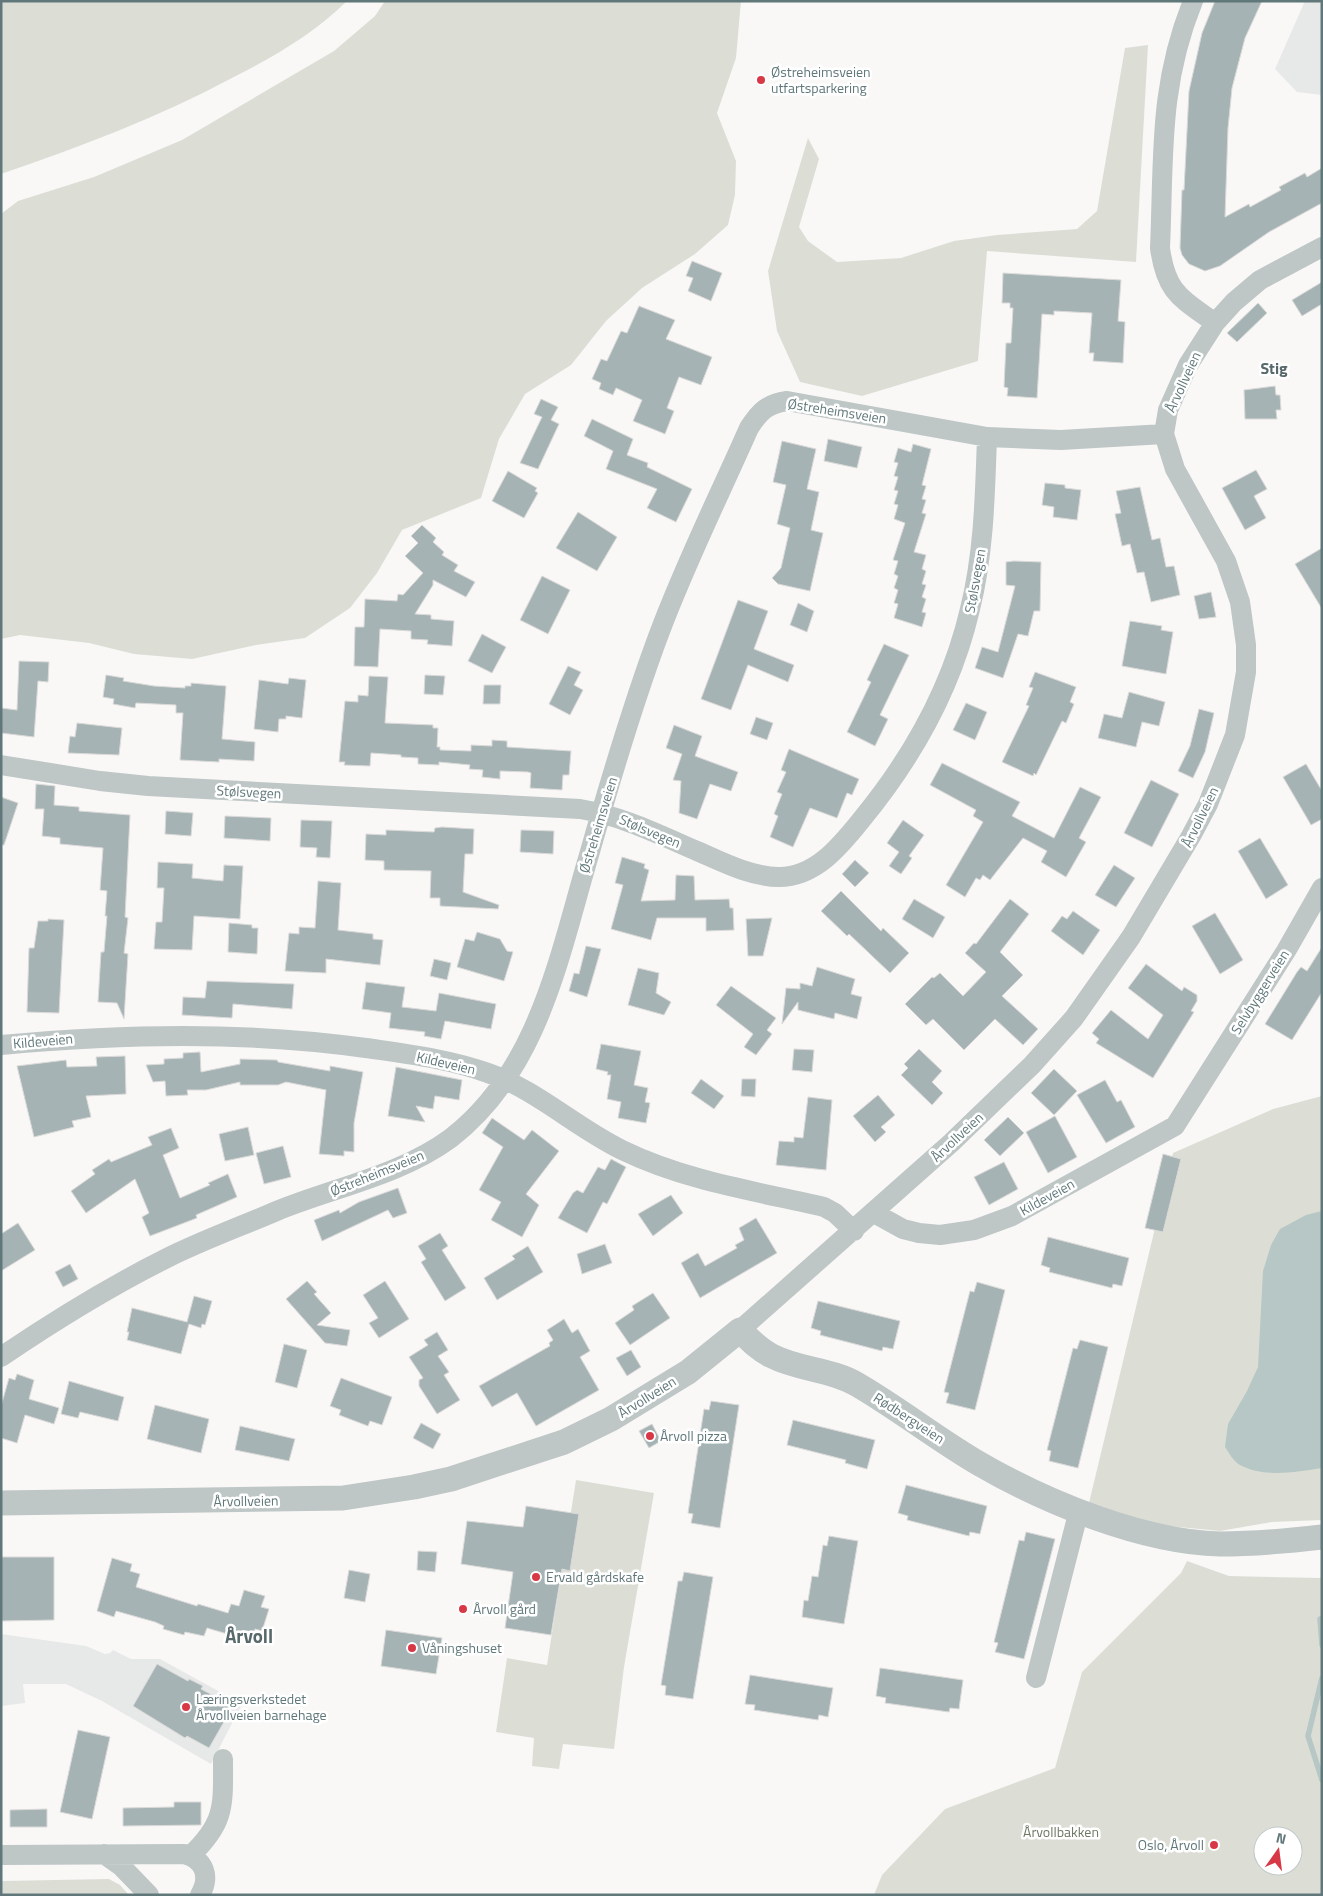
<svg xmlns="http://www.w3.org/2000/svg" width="1323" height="1896" viewBox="0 0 1323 1896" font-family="'Titillium Web',sans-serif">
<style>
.built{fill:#e7e8e8}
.green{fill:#dcded6;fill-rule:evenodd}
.water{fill:#b6c7c5}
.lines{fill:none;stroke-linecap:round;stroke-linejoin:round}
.stream{stroke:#b6c7c5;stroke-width:5.5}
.building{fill:#a5b3b4;stroke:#dbdad9}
.minor{stroke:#bec6c6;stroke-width:20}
.tertiary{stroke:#bec6c6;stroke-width:25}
.poi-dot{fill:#d83846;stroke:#fff;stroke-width:2}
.labels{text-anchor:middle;stroke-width:5;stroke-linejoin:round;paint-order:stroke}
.poi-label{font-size:14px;fill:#61787a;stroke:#fff;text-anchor:start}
.street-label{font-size:14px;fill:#61787a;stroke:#fff}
.park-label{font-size:14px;fill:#6f7865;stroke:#fff}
.quarter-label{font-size:16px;font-weight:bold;fill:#58696c;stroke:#fff}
.district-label{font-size:19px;font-weight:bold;fill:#58696c;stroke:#fff}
</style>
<rect width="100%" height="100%" fill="#f9f8f7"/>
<path class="built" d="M1305 1H1322V95L1297 92 1275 69Z
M1 1634 86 1646 105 1654 110 1653 113 1650 131 1659H160L242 1704 211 1764 102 1701 66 1684H23L25 1703 1 1706Z"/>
<path class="green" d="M1 1H347C311 36 273 57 230 79 157 118 80 147 1 174Z
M385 1H741L736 58 717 113 736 161 735 195 728 225 695 254 642 288 606 321 571 365 525 394 499 439 481 498 402 530 377 573 350 608 305 638 256 645 192 659 134 654 89 643 20 635 1 639V214L18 201 94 177 182 140 334 51 375 16Z
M1148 45 1136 262 987 251 978 361 862 396 800 382 777 331 768 271 808 138 819 159 799 227 808 241 837 262 901 258 954 241 997 235 1077 229 1097 211 1125 48Z
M1322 1096V1520L1272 1522 1220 1531 1158 1525 1088 1507 1173 1153 1273 1109Z
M576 1480 654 1493 624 1667 614 1749 563 1744 559 1769 532 1766 534 1738 496 1732 507 1658 547 1665Z
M1187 1561 1229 1576 1322 1578V1895H874L882 1875 945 1809 1055 1768 1082 1672 1181 1573ZM1263 1836H1293V1866H1263Z
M109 1879 120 1885 129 1895H1V1881Z"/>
<path class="water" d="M1322 1211V1468C1296 1472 1264 1478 1240 1465 1234 1462 1229 1453 1225 1447L1228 1424 1247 1391 1258 1367 1263 1271 1271 1245 1280 1229 1306 1215Z"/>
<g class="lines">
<path class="stream" d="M1320 1619 1322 1645
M1322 1678 1308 1736 1322 1780"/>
</g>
<path class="building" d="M1215 1H1262L1245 38 1232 88 1228 128 1225 217 1249 204 1250 207 1281 190 1279 187 1305 173 1307 177 1322 168V203L1269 232 1220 266 1205 271 1189 264 1182 255 1180 248 1182 190H1184L1189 91 1202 33Z
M692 261 722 273 711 301 688 291 693 278 686 276Z
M1003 273 1121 280 1118 321 1125 322 1123 363 1093 361 1094 353H1089L1092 313 1054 311V315L1042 314 1037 398 1007 396 1008 388 1004 387 1006 343H1011L1013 308H1010V303H1002Z
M1322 282V304L1302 316 1292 300Z
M1258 303 1267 313 1237 342 1227 333Z
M639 306 675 320 666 339 712 357 701 385 679 377 667 408 674 411 665 434 633 421 642 400 616 388 613 395 599 389 601 383 592 379 601 359 607 361 621 331 627 333Z
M1275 386 1276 395H1280L1281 410H1276L1277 419H1245L1244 390Z
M541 399 558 407 551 420 559 424 538 469 520 463 542 417 534 414Z
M592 419 633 439 627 455 648 463 647 467 692 489 676 522 647 508 657 489 606 469 613 451 584 436Z
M828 439 862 447 857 468 824 461Z
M782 441 816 449 807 489 819 492 811 530 823 533 810 591 778 584 772 578 781 568 790 528 777 524 786 485 773 482Z
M913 444 931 449 922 485 926 486 922 499 926 500 922 513 926 514 914 552 926 555 922 569 926 571 922 584 926 585 922 597 926 599 922 612 926 613 922 627 894 618 898 604 894 603 898 590 894 588 898 576 894 574 898 561 893 560 905 523 894 519 898 505 894 504 898 491 894 490 898 477 894 476 898 463 894 462 898 448 911 452Z
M1256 470 1267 489 1254 496 1266 518 1245 530 1222 488Z
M508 471 537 488 535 491 538 493 524 518 492 501Z
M1045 483 1065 485V488L1081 490 1077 520 1053 517 1054 507 1042 505Z
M1140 487 1152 540 1160 538 1166 567 1174 566 1180 595 1151 602 1144 572 1137 573 1130 544 1122 546 1115 514 1121 513 1116 491Z
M578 512 617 537 597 571 556 548Z
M422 525 436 538 433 542 444 552 442 555 458 565 454 571 475 582 466 597 433 580V585L415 614 431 615V619L454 621 452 646 427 644 428 640 411 639V631L380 629 378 667 354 666 355 627H364L365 599 397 601 398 594 403 595 423 573 405 556 418 543 411 536Z
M1322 548V609L1295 564Z
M1014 561 1041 562 1040 611H1034L1028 636 1018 634 1003 678 975 668 982 647 998 652 1015 586 1006 585V562Z
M542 576 570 590 548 634 520 620Z
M1211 592 1216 617 1199 619 1194 596Z
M738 600 768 611 754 649 794 665 788 682 748 665 731 710 701 699Z
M798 603 814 611 807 632 790 625Z
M1130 621 1162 626 1161 630 1173 632 1166 674 1122 666Z
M482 634 506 647 492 673 468 661Z
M884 644 909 655 880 715 888 719 875 746 847 732 871 682 867 680Z
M19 661 49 662 48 682 38 681 34 737 1 733V708L17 710Z
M568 666 581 672 574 685 583 690 570 715 549 704Z
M1035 672 1076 687 1070 702 1074 704 1066 723 1062 721 1036 775 1034 773 1033 776 1002 762 1029 706 1026 705 1033 688 1029 687Z
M106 675 124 678 123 681 154 686 185 688V686H191V683L226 686 222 739 255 742 254 761 219 759V762L180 760 183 713H176V705L136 703 135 708 113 704 114 699 103 697Z
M425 675 445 676 443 695 424 694Z
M369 676 388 677 385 723 433 725V728H438L437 747H440V750L471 751V745L492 746V740L507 741V747L571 751 569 775H563L562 790 530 788 531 773 528 772 500 771V779L482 777 483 770 469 769 470 765 439 762V765L418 764V758L401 757V755L371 753 370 766 344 765 345 762H339L345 701 358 702V695L368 696Z
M289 678 306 680 302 718 286 716V719H279L278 732 254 729 259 680 288 684Z
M484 685H501L500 704H483Z
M1129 692 1165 702 1159 726 1142 722 1136 747 1098 738 1104 714 1122 718Z
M966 703 987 712 975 740 953 730Z
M1199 709 1214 713 1205 752 1193 778 1178 771 1190 746Z
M756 717 773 723 767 740 750 734Z
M77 723 122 728 119 755 68 753 70 736 75 737Z
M674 725 702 736 695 756 738 772 731 791 710 784 697 819 679 813 681 781 673 780 682 754 666 748Z
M789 749 859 779 852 795 847 793 837 818 810 808 793 847 770 837 778 816 774 814 782 794 777 792 786 772 781 770Z
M942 763 1020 802 1012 816 1054 838 1080 787 1101 797 1079 838 1086 842 1066 877 1041 862 1047 851 1023 838 990 880 983 875 980 880 976 878 965 897 946 885 983 822 973 816 976 810 930 785Z
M1306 764 1322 791V819L1311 825 1283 777Z
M1151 780 1179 794 1152 847 1124 833Z
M36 784 55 786 54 805 79 807V811L130 815 125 917 128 918 124 953 128 954 124 1019 117 1003 98 1002 101 952H104L107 916H105L107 891 100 890 103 848 60 844V838L42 836 44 809H35Z
M1 797 18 803 4 845H1Z
M166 811 193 813 191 836 165 834Z
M225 816 271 818 270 841 224 838Z
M301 820 332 821 330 858 316 857 317 848 300 847Z
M903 820 924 835 909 856 912 858 901 874 889 866 899 852 887 843Z
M442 827 474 829 473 854H465L463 892 499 905 498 909 440 906V898H430L431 871 384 870V861L365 860 366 834 386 835V830L434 832 435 828Z
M521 830 554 831 553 854 520 852Z
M1260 838 1288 885 1266 899 1238 851Z
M622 857 645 864 644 868 649 870 641 901 675 900 676 875 694 876 695 900 729 899 730 908H733L734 930 706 931V918H657L651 940 611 929 623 885 615 883Z
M855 860 869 873 855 887 842 874Z
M158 862 193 864 192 878 223 881 224 865 243 866 240 919 194 916 192 950 154 949 156 922H162L164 888H157Z
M1114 865 1135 878 1116 907 1095 895Z
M318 881 341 883 338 930 373 934V939L383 940 380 965 326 959V973L285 971 289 933 299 934V927L315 928Z
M841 891 881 931 883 928 909 953 890 973 849 934 847 936 821 911Z
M914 899 945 917 933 938 902 919Z
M1010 899 1029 914 1000 952 1023 975 1002 996 1038 1029 1023 1045 995 1019 964 1050 933 1019 926 1025 905 1004 932 977 934 978 940 973 963 996 986 972 965 953 974 943 976 944Z
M1073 911 1100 930 1083 955 1051 931 1062 916 1067 919Z
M1215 913 1243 960 1220 974 1192 926Z
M772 918 763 956H748L746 919Z
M48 919 64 920 59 1013 27 1012 29 948H34L38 921H48Z
M229 923 252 925V928H258L257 954 228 952Z
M477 932 500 939 507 951 513 952 504 981 457 967 465 939 474 941Z
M586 946 601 949 587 997 569 991 574 973 579 974Z
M1322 947V992L1292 1040 1265 1024 1297 972 1301 967 1307 971Z
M434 959 451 963 447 980 430 976Z
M1146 964 1182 991 1184 987 1197 995V1001L1191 1011 1194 1012 1153 1078 1096 1043 1099 1039 1092 1033 1111 1010 1148 1039 1163 1015 1128 988Z
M817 967 855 979 851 994 862 997 857 1019 835 1013 834 1019 798 1010V1002L782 1024 786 988 800 989V983L812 986Z
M638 968 659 973 656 993 671 1002 664 1015 628 1005Z
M207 981 294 984 292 1009 233 1004 232 1018 182 1015 183 997 205 998Z
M366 982 405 987 402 1007 436 1011 439 993 496 1004 491 1029 445 1021 441 1039 424 1036 425 1032 389 1028 391 1013 362 1009Z
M731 986 776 1018 767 1030 772 1034 756 1055 744 1047 753 1034 716 1005Z
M601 1044 641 1051 634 1085 648 1088 645 1102 650 1103 646 1123 618 1118 621 1102 607 1099 611 1075H607L608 1072 596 1069Z
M794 1049 814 1050 812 1072 792 1070Z
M919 1049 942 1071 932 1082 943 1093 932 1105 901 1075 908 1068 904 1064Z
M200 1052 201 1072 240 1064V1059L277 1060 278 1062 330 1071V1066L363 1072 354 1123V1152L344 1151V1156L319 1154 326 1090 286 1082 278 1085H240V1082L206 1090H187L188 1095 166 1096 165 1081 153 1082 146 1065 164 1064V1059L183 1058V1053Z
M125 1056 126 1094 86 1096 91 1117 72 1121 74 1127 34 1137 17 1066 66 1060 67 1067 97 1066 96 1057Z
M396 1067 462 1080 459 1100 435 1096 433 1109 416 1106 425 1122 388 1116Z
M1054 1069 1077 1091 1054 1115 1031 1093Z
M701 1079 724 1096 714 1109 691 1093Z
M742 1079H756L755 1097 741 1096Z
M1105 1080 1117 1102 1121 1100 1135 1127 1106 1143 1077 1095Z
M878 1095 895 1115 881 1127 886 1132 875 1142 853 1116Z
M808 1097 832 1100 826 1170 776 1165 779 1141 794 1142V1137L803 1138Z
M1055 1116 1077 1157 1048 1173 1026 1132Z
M1008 1117 1024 1133 1000 1156 984 1140Z
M492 1118 524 1140 532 1130 559 1151 526 1194 539 1205 522 1237 491 1220 501 1202 479 1190 503 1147 482 1133Z
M248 1127 254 1155 225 1161 219 1134Z
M171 1128 179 1148 163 1155 180 1198 210 1185 208 1183 228 1174 237 1197 196 1215 197 1218 150 1236 142 1217 149 1213 135 1179 86 1213 71 1191 95 1174 92 1170 109 1159 111 1162 152 1145 148 1137Z
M283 1146 291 1177 264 1184 256 1153Z
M1163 1154 1181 1159 1163 1232 1145 1228Z
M611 1159 626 1167 607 1204 603 1202 587 1233 558 1218 573 1193 577 1190 583 1193 598 1167 605 1170Z
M1004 1162 1018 1189 989 1205 974 1177Z
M398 1188 407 1213 393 1218 388 1210 322 1241 314 1220 339 1210 340 1213 359 1202Z
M671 1195 683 1213 653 1236 638 1214Z
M756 1218 777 1253 700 1298 681 1263 698 1253 705 1266 737 1248 735 1245 744 1240 739 1228Z
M18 1223 35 1250 1 1271V1234Z
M440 1233 448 1246 442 1250 466 1288 445 1301 421 1262 426 1259 418 1246Z
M1048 1237 1129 1258 1122 1286 1113 1284 1112 1288 1049 1272 1050 1268 1041 1265Z
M605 1244 612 1263 582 1274 577 1254Z
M528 1246 543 1272 497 1300 484 1278 515 1259 512 1256Z
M70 1264 78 1279 63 1287 55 1272Z
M307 1281 317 1292 314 1294 331 1313 317 1325 350 1330 347 1346 325 1343 286 1299Z
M385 1281 409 1319 379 1338 369 1323 378 1318 363 1295Z
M977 1282 1005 1290 975 1410 946 1403 949 1393 944 1392 970 1291 974 1292Z
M653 1293 670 1318 630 1345 615 1323 634 1310 632 1306Z
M194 1296 212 1301 205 1325 202 1324 201 1328 189 1324 181 1354 127 1340 129 1332H127L132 1308 187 1322Z
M818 1301 900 1321 893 1349 883 1347 882 1351 820 1335 821 1331 811 1328Z
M564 1319 572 1333 578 1329 590 1351 580 1357 599 1390 536 1426 517 1393 492 1407 479 1386 550 1346 549 1343 553 1340 547 1330Z
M437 1332 448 1350 438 1356 449 1372 444 1375 460 1400 437 1414 419 1386V1380L423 1378 409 1357 428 1345 424 1340Z
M1080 1340 1108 1347 1078 1468 1049 1461 1051 1451 1047 1450 1073 1348 1077 1349Z
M284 1344 307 1350 297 1388 275 1382Z
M631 1350 641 1367 627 1376 616 1358Z
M17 1374 34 1380 29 1399 59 1408 54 1424 25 1415 17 1443 1 1438V1406L9 1378 15 1380Z
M341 1378 392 1397 382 1425 370 1421 368 1426 339 1415 341 1410 330 1406Z
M69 1381 124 1397 118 1421 80 1412 78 1418 61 1414Z
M711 1401 739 1405 720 1528 691 1523 693 1514 688 1513 704 1409 709 1410Z
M155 1405 209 1419 201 1453 147 1439Z
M793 1420 875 1440 867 1469 845 1463 846 1460 787 1445Z
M421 1423 441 1434 433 1449 413 1438Z
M652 1424 661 1441 649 1448 639 1431Z
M240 1426 295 1439 289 1461 235 1450Z
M906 1485 987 1506 980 1534 970 1532 969 1536 907 1520 908 1516 898 1513Z
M526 1506 579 1514 570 1571 562 1569 551 1635 505 1628 513 1572 461 1564 467 1521 523 1527Z
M1026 1532 1055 1539 1024 1659 995 1652 998 1643 994 1642 1019 1540 1024 1541Z
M829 1536 858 1541 844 1624 802 1617 804 1600 808 1601 812 1576 818 1577 823 1545 827 1546Z
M418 1551 437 1552 435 1572 417 1570Z
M1 1557H54V1620L1 1621Z
M112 1558 132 1564 130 1571 140 1574 136 1587 197 1606 198 1604 228 1613 231 1604 239 1606 244 1590 265 1596 261 1607 269 1609 262 1631 255 1629 251 1641 207 1628 204 1636 185 1632 184 1635 163 1629 164 1626 155 1622 116 1611 114 1617 97 1611Z
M349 1570 370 1574 365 1602 344 1598Z
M684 1572 713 1577 693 1699 665 1695 666 1686 661 1685 678 1581H682Z
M386 1630 442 1638 436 1674 381 1666Z
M157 1664 188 1681 189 1679 203 1686 201 1689 233 1706 209 1748 187 1736 185 1738 133 1706Z
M880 1668 963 1680 959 1709 950 1708 949 1712 885 1703 886 1698 876 1696Z
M750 1675 833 1688 828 1717 819 1715 818 1720 754 1710 755 1705 745 1704Z
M78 1730 110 1737 92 1819 60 1812Z
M174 1802H201V1825L123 1826V1808L174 1807Z
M47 1809V1827H10V1810Z"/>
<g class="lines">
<path class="minor" d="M1193 1C1158 87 1164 159 1160 248 1166 293 1181 298 1215 323
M1 765 100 781 148 786 580 809C622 816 658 834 697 851 722 862 751 877 779 877 816 877 841 845 862 819 912 758 952 687 970 609 984 553 985 495 987 437
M1 1045C123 1034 244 1031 366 1048 407 1054 449 1059 488 1073 537 1090 575 1127 622 1150 686 1181 755 1191 824 1207L835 1213 854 1231
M874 1213 903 1229 919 1233 940 1235 974 1230 1012 1216 1175 1126 1286 951 1322 888
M740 1330 951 1143 1032 1065 1074 1018 1131 937 1191 836 1208 804 1235 735 1246 672V645L1240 602 1226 561 1175 469 1164 434 1168 410 1188 365 1215 323 1234 302 1260 280 1322 247
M1 1357C54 1321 109 1287 167 1258 203 1240 242 1226 279 1210 336 1187 401 1175 451 1138 539 1070 559 956 589 855 610 781 632 706 659 634 685 564 719 496 749 428 760 411 767 404 787 401L987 437 1061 440 1164 434
M1036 1678 1079 1510
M104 1854 121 1866 149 1895
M1 1855 184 1854C204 1859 211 1876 200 1895
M190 1856C226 1822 223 1805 223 1759"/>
<path class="tertiary" d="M1 1503 343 1498 414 1487 451 1479 564 1442 611 1419 688 1372 740 1330C750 1340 759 1350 772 1356 799 1370 831 1369 858 1385 899 1409 937 1439 978 1463 1045 1502 1142 1542 1220 1544 1254 1544 1288 1541 1322 1537"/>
</g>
<g class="poi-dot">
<circle cx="761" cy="80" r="5"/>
<circle cx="650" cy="1436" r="5"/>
<circle cx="536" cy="1577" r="5"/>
<circle cx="463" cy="1609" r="5"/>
<circle cx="412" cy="1648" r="5"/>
<circle cx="186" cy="1707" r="5"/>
<circle cx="1214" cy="1845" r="5"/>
</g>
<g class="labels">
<g class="poi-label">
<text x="771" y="77">Østreheimsveien<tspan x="771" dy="16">utfartsparkering</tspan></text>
<text x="660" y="1441">Årvoll pizza</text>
<text x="546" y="1582">Ervald gårdskafe</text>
<text x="473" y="1614">Årvoll gård</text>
<text x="422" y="1653">Våningshuset</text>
<text x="196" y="1704">Læringsverkstedet<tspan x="196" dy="16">Årvollveien barnehage</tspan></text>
<text x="1204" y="1850" text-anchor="end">Oslo, Årvoll</text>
</g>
<g class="street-label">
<text transform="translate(1183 382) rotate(-65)" y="5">Årvollveien</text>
<text transform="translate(837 411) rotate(9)" y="5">Østreheimsveien</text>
<text transform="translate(975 581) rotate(-80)" y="5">Stølsvegen</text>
<text transform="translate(249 792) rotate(3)" y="5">Stølsvegen</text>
<text transform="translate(1200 817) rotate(-64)" y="5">Årvollveien</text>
<text transform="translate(598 825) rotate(-73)" y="5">Østreheimsveien</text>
<text transform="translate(650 831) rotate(23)" y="5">Stølsvegen</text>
<text transform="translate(1260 992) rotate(-58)" y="5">Selvbyggerveien</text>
<text transform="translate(43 1041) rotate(-5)" y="5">Kildeveien</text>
<text transform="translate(446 1063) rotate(13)" y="5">Kildeveien</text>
<text transform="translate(957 1137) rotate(-43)" y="5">Årvollveien</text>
<text transform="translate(377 1173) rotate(-22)" y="5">Østreheimsveien</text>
<text transform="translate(1047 1197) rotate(-29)" y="5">Kildeveien</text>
<text transform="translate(647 1397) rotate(-32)" y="5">Årvollveien</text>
<text transform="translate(909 1418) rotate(33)" y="5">Rødbergveien</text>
<text transform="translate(246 1501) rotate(-1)" y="5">Årvollveien</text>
</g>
<g class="park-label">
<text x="1061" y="1837">Årvollbakken</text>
</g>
<g class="quarter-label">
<text x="1274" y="374">Stig</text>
</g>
<g class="district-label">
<text x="249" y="1643">Årvoll</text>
</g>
</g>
<rect width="1323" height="1896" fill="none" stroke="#61787a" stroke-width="5"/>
<g transform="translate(1278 1851) rotate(14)"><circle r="24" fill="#ffffff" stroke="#c0c9ca"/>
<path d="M0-4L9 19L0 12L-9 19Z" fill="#d83846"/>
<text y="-8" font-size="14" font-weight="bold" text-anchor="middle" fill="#61787a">N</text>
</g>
</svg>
